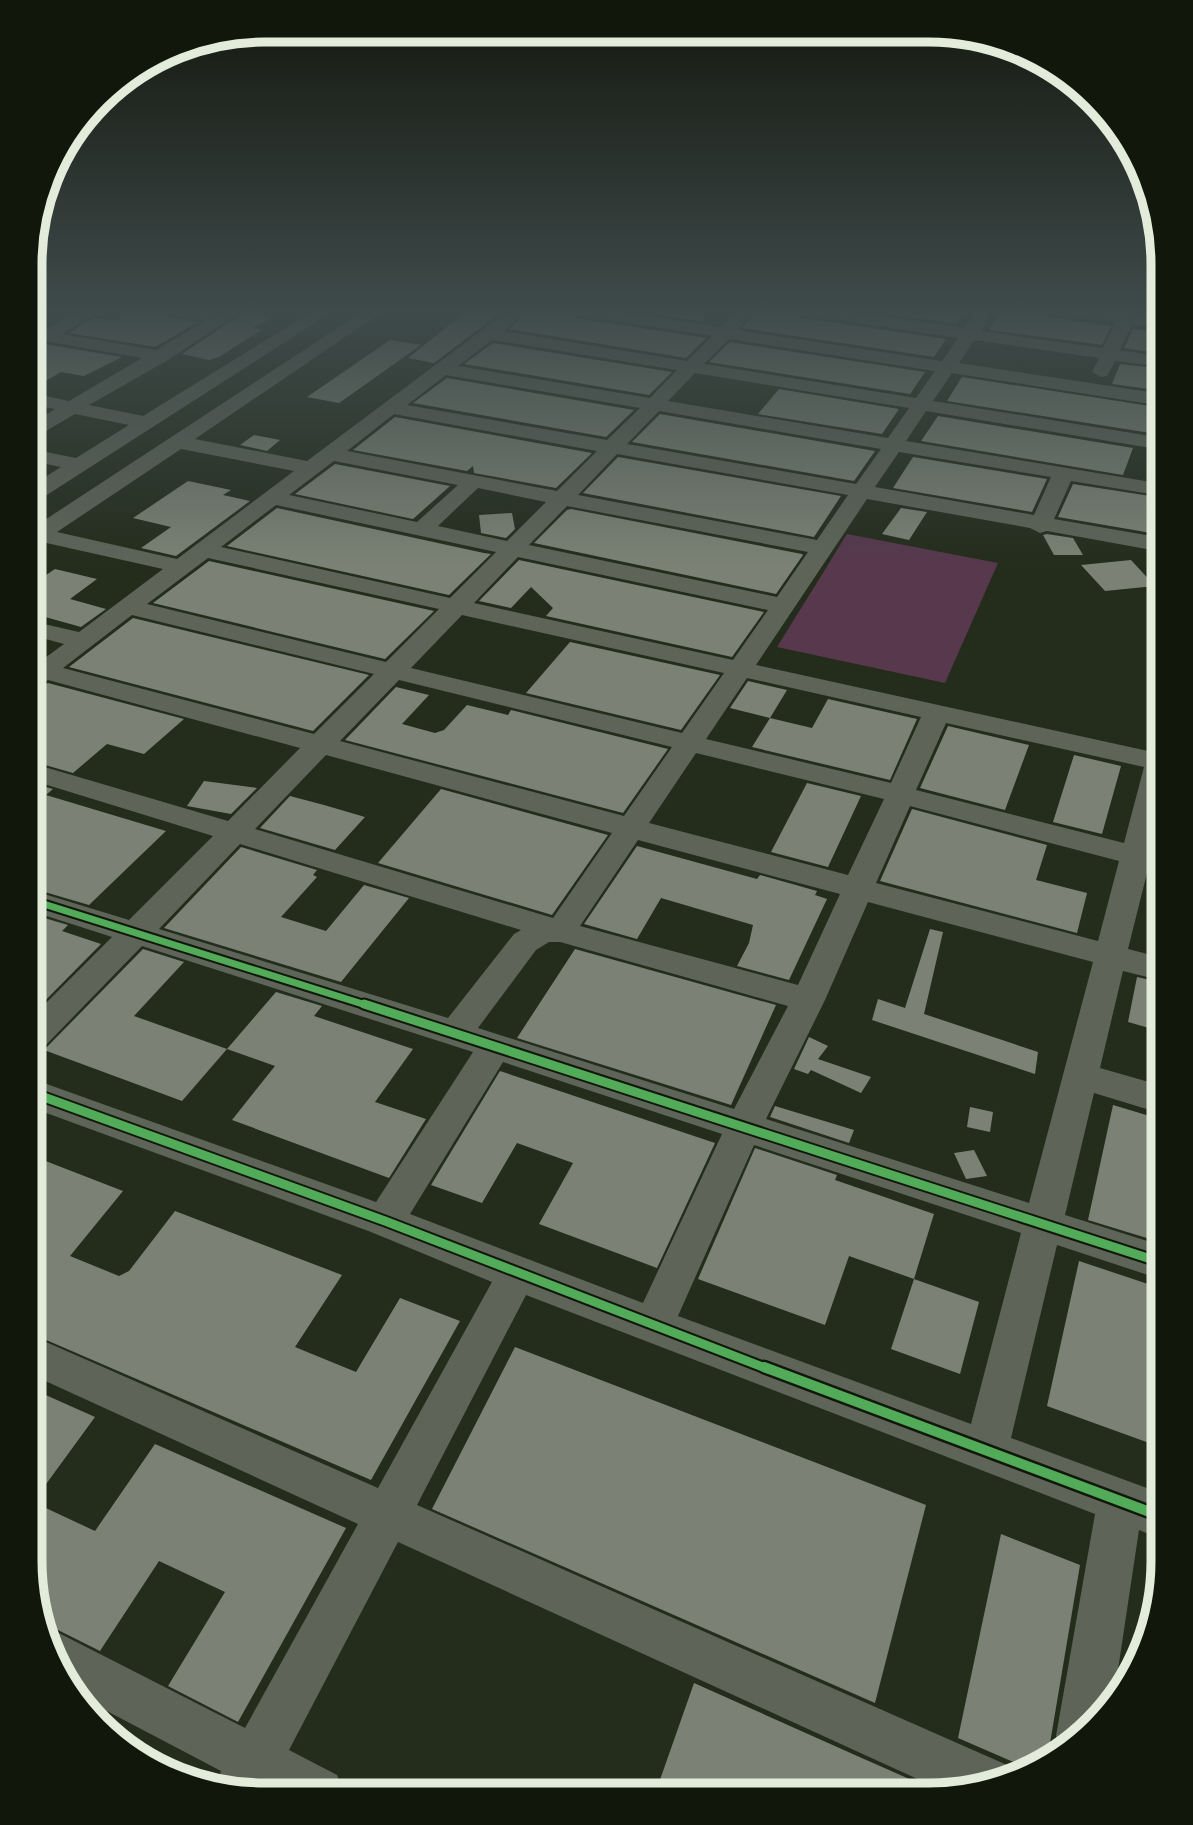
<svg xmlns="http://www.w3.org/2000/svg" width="1193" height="1825" viewBox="0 0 1193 1825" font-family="Commissioner,sans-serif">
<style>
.green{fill:#57384d}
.building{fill:#7b8275}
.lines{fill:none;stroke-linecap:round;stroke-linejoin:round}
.minor{fill:#5e6458;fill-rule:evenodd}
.cycleway-far2-casing{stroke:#12170b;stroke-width:11}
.cycleway-far1-casing{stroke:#12170b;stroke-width:13}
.cycleway-casing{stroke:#12170b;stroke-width:15}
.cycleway-far2{stroke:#51ab58;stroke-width:7}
.cycleway-far1{stroke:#51ab58;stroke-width:9}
.cycleway{stroke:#51ab58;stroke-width:10}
.rim{fill:none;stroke:#e3ecdb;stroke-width:9}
</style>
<rect width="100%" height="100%" fill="#242c1c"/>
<path class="green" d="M847 534 998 563 945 683 777 647Z"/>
<path class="building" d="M136 310H163L167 317 198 322 155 347 69 333 93 318 114 321Z
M468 310H504L434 363 408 358Z
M531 310H565L576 318 706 338 686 358 509 329Z
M630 310H702L706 322Z
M758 310H791L802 318 946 339 934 357 742 328Z
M859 310H966L957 324Z
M1001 310H1002L1111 326 1102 345 989 330Z
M245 312 272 318 253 328 261 330 219 357 209 360 182 354Z
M1133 329 1163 333V354L1124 348Z
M390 340 421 345 339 403 307 397Z
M32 342 122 357 84 376 61 372 32 389Z
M730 342 925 372 910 394 709 362Z
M493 343 672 372 649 395 464 364Z
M1120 364 1163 369V391L1112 384Z
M962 377 1163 408V435L947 401Z
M447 378 634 410 606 437 413 403Z
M779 389 899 409 882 434 758 414Z
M660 414 875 451 854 481 632 442Z
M938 416 1133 448 1123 475 921 441Z
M395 417 592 453 556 488 474 473 473 466 467 471 353 450Z
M254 435 280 440 267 451 240 445Z
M618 457 841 496 814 537 583 493Z
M913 457 1047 479 1032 512 893 488Z
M335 464 450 486 413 519 295 494Z
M188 481 231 490 223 495 250 501 176 556 141 548 171 527 133 518Z
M1073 484 1163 498V535L1058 517Z
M277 508 484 553 491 554 449 595 227 546Z
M901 508 927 512 909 540 882 534Z
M571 509 802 554 803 555 776 594 534 543 567 510Z
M512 513 515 529 506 538 481 533 479 515Z
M1047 534 1073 538 1083 555H1054L1043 535Z
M519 560 764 612 732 657 546 616 553 608 531 587 511 608 479 601Z
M1131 560 1155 586 1105 591 1081 565Z
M209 561 434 611 385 659 153 603Z
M55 569 97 579 70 599 106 609 81 627 31 613V585Z
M133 618 369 675 313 731 69 667Z
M570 642 720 675 681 730 526 693Z
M748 681 787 690 770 718 730 708Z
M48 683 184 719 144 754 107 744 73 773 31 761V690Z
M396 687 429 695 402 724 435 733 444 730 467 705 508 715 511 710 668 749 623 813 345 740Z
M828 699 917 719 890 780 752 747 770 718 812 728Z
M948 726 1029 745 1005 810 920 788Z
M1074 755 1121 766 1102 834 1053 822Z
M204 781 257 788 231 814 187 806Z
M31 783 53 789 46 795 166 831 89 905 31 888Z
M807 783 861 796 828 867 771 852Z
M441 789 608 835 552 915 378 863Z
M290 796 324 805 365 817 335 850 260 828Z
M912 809 1047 845 1036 880 1087 893 1077 933 880 881Z
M637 846 757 879 760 875 817 891 815 895 827 899 789 980 737 966 749 943 753 925 661 898 637 939 584 924Z
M241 847 317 870 313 875 317 877 281 917 326 931 364 885 409 898 341 982 164 928Z
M31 914 68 925 62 931 101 944 31 1015Z
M930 929 943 932 924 1014 1038 1052 1035 1074 872 1020 878 999 905 1008Z
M143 949 184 962 134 1016 227 1049 182 1101 44 1050Z
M575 949 776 1005 731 1105 517 1038Z
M1137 977 1163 983V1032L1128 1022Z
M276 992 322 1006 314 1016 413 1049 375 1102 426 1119 389 1178 232 1120 275 1066 227 1049Z
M809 1037 828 1046 818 1059 871 1077 861 1093 811 1070 808 1074 794 1069Z
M500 1071 715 1143 657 1268 539 1224 573 1163 517 1143 482 1203 431 1185Z
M1113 1105 1163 1120V1243L1088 1220Z
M775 1106 854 1130 849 1143 770 1117Z
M970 1107 993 1112 990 1132 967 1127Z
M755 1148 837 1175 835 1180 934 1214 914 1279 849 1256 825 1325 698 1279Z
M974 1150 987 1176 966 1179 954 1153Z
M30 1155 123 1191 70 1256 119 1276 129 1271 175 1211 342 1275 295 1347 356 1372 400 1298 460 1321 371 1480 30 1333Z
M1079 1261 1163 1289V1448L1047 1406Z
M914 1279 979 1302 960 1374 891 1349Z
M515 1347 926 1505 875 1703 432 1509Z
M30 1388 95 1417 33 1502 95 1531 155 1444 346 1528 238 1722 168 1686 225 1592 159 1561 100 1651 50 1626 43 1628 30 1561Z
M1001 1534 1080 1565 1047 1761 1032 1770 958 1738Z
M694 1683 855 1755 941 1793 930 1795 655 1794Z"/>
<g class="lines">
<path class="minor" d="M80 310H101L62 334 156 350 205 321 167 314 165 310H201L218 313 224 310H244L168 360 89 405 143 416 315 310H335L39 500 31 501V486L61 467 31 461V449L76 458 129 425 75 414 39 435 31 437 32 423 55 409 32 405V393L69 401 142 358 32 339V329L43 331Z
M365 310H385L195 439 307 461 509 310H528L503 331 687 361 712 336 576 315 568 310H611L721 327 737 310H755L737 330 942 361 958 338 802 315 794 310H839L965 328 977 310H994L981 331 1103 348 1116 322 1067 315 1059 310H1134L1136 314 1163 318V328L1132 324 1120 350 1163 357V367L1115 361 1107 376 1101 377 1092 372 1099 358 974 340 959 363 1163 394V406L952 373 933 401 1163 438V450L926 411 906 441 1163 484V496L1071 481 1054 519 1163 538V552L1047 531 1040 533 1030 528 867 499 756 665 1148 751 1153 742 1163 740V805L1152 850 1163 853V873L1148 869 1128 949 1163 958V981L1123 971 1100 1068 1163 1086V1114L1094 1093 1065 1215 1163 1246V1280L1057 1245 1011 1438 1163 1494V1540L1139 1530 1113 1703 1072 1747 1063 1752 1056 1736 1095 1514 526 1295 417 1505 1007 1765 1012 1779 946 1792 398 1542 289 1750 337 1775 344 1794 234 1793 215 1785 221 1771 84 1699 48 1651 44 1630 49 1628 245 1728 358 1524 30 1374V1335L378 1488 492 1282 371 1232 30 1107V1078L376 1202 473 1052 142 946 43 1048 31 1052V1018L112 937 31 911V890L129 920 213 836 31 780V763L228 821 300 748 48 680 42 684 31 686V668L64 644 31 635V621L79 632 163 569 42 542 31 546V529ZM729 339 935 371 916 398 704 364ZM492 340 677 370 650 398 458 366ZM695 373 909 408 888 438 668 401ZM446 375 640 408 607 440 407 405ZM659 411 881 449 856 484 627 444ZM394 414 597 451 557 491 347 451ZM181 449 294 471 177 559 57 532ZM899 452 1051 477 1034 515 875 487ZM617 454 848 495 817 540 578 495ZM334 461 458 485 417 522 289 495ZM478 488 546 502 507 541 438 526ZM276 505 496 552 450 598 221 547ZM567 506 808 552 777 597 529 545ZM518 557 768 610 733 660 474 603ZM208 558 439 609 386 662 147 604ZM132 615 374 674 314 734 63 668ZM462 615 724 673 682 733 411 668ZM747 678 921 717 891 783 706 739ZM399 680 672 747 624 816 340 741ZM946 723 1144 767 1124 843 916 790ZM696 753 884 799 848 875 649 823ZM326 755 612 833 553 918 255 829ZM910 806 1119 861 1098 941 876 883ZM638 840 840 894 798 985 580 926ZM240 844 521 930 514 934 448 1018 159 929ZM868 902 1093 962 1029 1203 766 1119 825 1000ZM549 942H560L788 1006 734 1109 478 1028 536 950ZM503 1062 722 1134 643 1303 410 1214ZM754 1145 1021 1233 971 1424 678 1316Z"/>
<defs>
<path id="cycleway-far2" d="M31 900 369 1006"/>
<path id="cycleway-far1" d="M364 1004 1163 1263
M30 1092 385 1221 768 1369"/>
<path id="cycleway" d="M764 1367 1163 1517"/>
</defs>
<use href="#cycleway-far2" class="cycleway-far2-casing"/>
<use href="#cycleway-far1" class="cycleway-far1-casing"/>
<use href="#cycleway" class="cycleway-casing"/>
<use href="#cycleway-far2" class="cycleway-far2"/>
<use href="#cycleway-far1" class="cycleway-far1"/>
<use href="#cycleway" class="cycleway"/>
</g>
<linearGradient id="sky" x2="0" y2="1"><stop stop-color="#14180f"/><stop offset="0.55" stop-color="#3f4b4b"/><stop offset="1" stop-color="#3f4b4b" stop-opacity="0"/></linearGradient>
<rect width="1193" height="566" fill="url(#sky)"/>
<path d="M0 0H1193V1825H0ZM264 42H929A222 222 0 0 1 1151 264V1561A222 222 0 0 1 929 1783H264A222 222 0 0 1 42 1561V264A222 222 0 0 1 264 42Z" fill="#12170b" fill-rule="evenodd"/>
<path class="rim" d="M264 42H929A222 222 0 0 1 1151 264V1561A222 222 0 0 1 929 1783H264A222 222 0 0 1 42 1561V264A222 222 0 0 1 264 42Z"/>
</svg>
